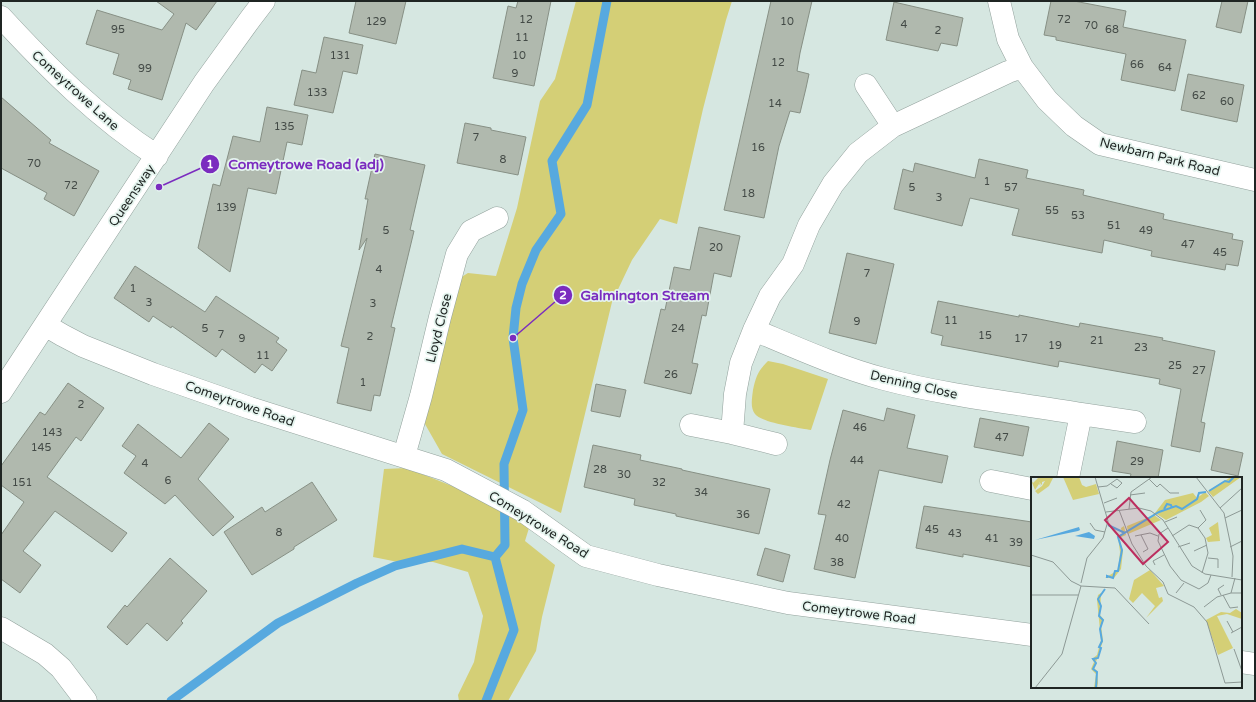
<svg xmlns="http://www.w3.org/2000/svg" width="1256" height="702" viewBox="0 0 1256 702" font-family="'Varela Round',sans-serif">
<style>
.green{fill:#d4cf76}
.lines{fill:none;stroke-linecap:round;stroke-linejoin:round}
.stream{stroke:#57a9df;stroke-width:9}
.building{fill:#b0b9ae;stroke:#879085}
.minor-casing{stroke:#93a29d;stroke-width:23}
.minor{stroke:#fff;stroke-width:22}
.labels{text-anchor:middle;stroke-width:3.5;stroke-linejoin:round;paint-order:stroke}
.number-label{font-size:11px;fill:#434a46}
.street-label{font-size:13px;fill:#1f2523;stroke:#e4f4ee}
.inset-river{fill:none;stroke:#57a9df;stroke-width:2}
.inset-road{fill:none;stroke:#8d9995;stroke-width:1}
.view{fill:#bc2e5f;fill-opacity:0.15;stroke:#bc2e5f;stroke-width:2}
.inset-edge{fill:none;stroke:#1f2523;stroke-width:2}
.leader{fill:none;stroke:#7b2cbf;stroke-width:1.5}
.callout-dot{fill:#7b2cbf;stroke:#e4f4ee;stroke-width:1.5}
.mark-label{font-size:12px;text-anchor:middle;font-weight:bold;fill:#fff}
.callout-label{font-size:14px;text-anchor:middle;font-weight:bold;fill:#7b2cbf;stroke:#e4f4ee;stroke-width:3.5;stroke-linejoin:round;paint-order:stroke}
</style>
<rect width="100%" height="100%" fill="#d6e7e1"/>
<path class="green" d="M576 1H732L726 20 703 109 677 224 660 219 632 260 612 302 561 513 442 454 421 417 455 281 468 273 496 276 517 208 540 101 555 79Z
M768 361 783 364 828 379 811 430C800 428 762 423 755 414 750 408 752 398 753 390 756 376 758 371 768 361Z
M407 468 487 500 529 528 525 541 555 565 542 617 536 651 508 701H459L458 695 474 662 483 616 468 572 433 562H398L373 557 384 469Z"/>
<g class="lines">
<path class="stream" d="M171 701 278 623 357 583 395 566 462 549 495 557
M486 701 514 630 495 557 505 545 504 464 523 410 513 338 516 308 522 284 536 250 561 214 552 161 587 105 607 1"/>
</g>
<path class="building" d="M156 1H217L196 30 186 23 162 100 128 89 131 80 113 74 119 54 86 44 97 10 162 30 174 14Z
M356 1H406L396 44 349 33Z
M518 1H551L534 86 493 78 508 6 516 8Z
M771 1H812L800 53 797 71 809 74 806 88 800 113 790 111 779 146 764 218 724 210Z
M1051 1H1074L1126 11 1123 27 1186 40 1175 91 1121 80 1126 54 1056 40V37L1044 35Z
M1222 1H1248L1241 33 1216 27Z
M894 2 963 18 957 46 941 43 938 51 886 40Z
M324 37 363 45 357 74 343 71 333 113 294 105 302 70 316 73Z
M1188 74 1244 85 1237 122 1181 110Z
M1 97 51 140 49 143 99 171 74 216 44 199 47 193 1 168Z
M267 107 308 115 302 145 287 142 276 194 248 188 230 272 198 248 213 184 220 186 233 136 260 142Z
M465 123 491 128V130L526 137 518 175 457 163Z
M375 154 425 165 410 230 414 231 391 327 395 328 380 396 374 395 371 411 337 403 349 348 341 346 367 238 359 250 368 199H365Z
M979 159 1028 170 1026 178 1084 190 1083 195 1164 214 1163 219 1233 234 1232 239 1243 241 1238 266 1226 264 1225 270 1151 256 1152 251 1104 240 1102 253 1012 235 1019 209 970 198 962 226 894 209 903 169 913 172 915 163 975 178Z
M699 227 740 236 731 277 714 273 706 316 702 315 692 363 698 364 691 394 644 383 661 309 665 310 674 267 690 270Z
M847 253 894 264 876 344 829 333Z
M135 266 205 312 216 296 279 338 276 342 287 350 272 371 262 364 255 373 222 349 216 357 172 326 171 328 153 316 149 322 114 298Z
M938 301 1019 317V315L1079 327 1080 323 1163 338 1162 340 1215 351 1201 422 1205 423 1200 452 1171 446 1181 389 1159 384 1160 379 1059 361 1058 367 941 345 943 336 931 333Z
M68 383 104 408 81 441 76 437 47 477 127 533 112 552 55 511 23 551 41 565 20 593 1 579V535L24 502 1 485V466L40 412 45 415Z
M596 384 626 390 620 417 591 411Z
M887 408 915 415 907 448 948 456 942 483 879 470 855 578 814 569 826 515 818 514 830 460 843 410 884 421Z
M980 418 1029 427 1023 456 974 447Z
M209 423 229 439 198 479 234 517 213 536 175 495 165 504 124 473 136 456 122 446 138 424 181 458Z
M1117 441 1163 450 1158 478H1130L1131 474 1112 471Z
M593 445 641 455 640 460 682 469V470L770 489 759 534 676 516V514L634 505 635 499 584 487Z
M1216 447 1243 453 1238 476 1211 470Z
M312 482 337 520 294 547V549L252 575 224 532 262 507 265 512Z
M924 506 1032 522V567L963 554V557L916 548Z
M765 548 790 555 783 582 757 575Z
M170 558 207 591 181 621 183 623 167 641 147 623 127 645 107 627 125 605 127 607Z"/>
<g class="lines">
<defs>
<path id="minor" d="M999 1 1008 39 1022 67 1047 100 1074 126 1100 144 1255 180
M1 17C48 68 98 118 157 156
M866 85 893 126
M45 325 62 335 83 346 153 374 250 408 446 470 523 511 586 556 658 575 788 603 1032 635
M754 330C797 348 839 367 884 379 948 396 1016 403 1081 414L1068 478
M1 392 204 83 251 18 264 1
M1081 414 1135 422
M691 425 732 433 735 394 741 363 754 330 770 296 793 264 809 225 833 184 858 153 893 126 1008 72 1022 67
M732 433 776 444
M404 456 421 396 440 317 457 254 471 231 497 218
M991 481 1032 489
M1 628 45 654 61 668 86 701
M1241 662 1255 664"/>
</defs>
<use href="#minor" class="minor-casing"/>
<use href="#minor" class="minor"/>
</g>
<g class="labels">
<g class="number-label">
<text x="526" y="23">12</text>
<text x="1064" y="23">72</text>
<text x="376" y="25">129</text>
<text x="787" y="25">10</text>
<text x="904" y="28">4</text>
<text x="1091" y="29">70</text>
<text x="118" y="33">95</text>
<text x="1112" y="33">68</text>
<text x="938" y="34">2</text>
<text x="522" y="41">11</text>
<text x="340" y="59">131</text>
<text x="519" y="59">10</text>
<text x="778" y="66">12</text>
<text x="1137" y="68">66</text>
<text x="1165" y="71">64</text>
<text x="145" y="72">99</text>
<text x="515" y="77">9</text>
<text x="317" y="96">133</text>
<text x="1199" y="99">62</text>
<text x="1227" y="105">60</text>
<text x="775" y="107">14</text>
<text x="284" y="130">135</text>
<text x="476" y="141">7</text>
<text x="758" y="151">16</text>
<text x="503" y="163">8</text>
<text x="34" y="167">70</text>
<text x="987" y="185">1</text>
<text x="71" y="189">72</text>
<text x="912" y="191">5</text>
<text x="1011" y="191">57</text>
<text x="748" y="197">18</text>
<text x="939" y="201">3</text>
<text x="226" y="211">139</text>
<text x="1052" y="214">55</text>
<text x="1078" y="219">53</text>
<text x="1114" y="229">51</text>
<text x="386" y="234">5</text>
<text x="1146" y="234">49</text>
<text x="1188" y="248">47</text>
<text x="716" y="251">20</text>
<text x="1220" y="256">45</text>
<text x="379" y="273">4</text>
<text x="867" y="277">7</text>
<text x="133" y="292">1</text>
<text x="149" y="306">3</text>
<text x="373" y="307">3</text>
<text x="951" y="324">11</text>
<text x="857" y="325">9</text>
<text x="205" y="332">5</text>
<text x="678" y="332">24</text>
<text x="221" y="338">7</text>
<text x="985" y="339">15</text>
<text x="370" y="340">2</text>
<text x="242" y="342">9</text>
<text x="1021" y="342">17</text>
<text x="1097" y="344">21</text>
<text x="1055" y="349">19</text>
<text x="1141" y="351">23</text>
<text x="263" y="359">11</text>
<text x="1175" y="369">25</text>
<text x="1199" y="374">27</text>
<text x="671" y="378">26</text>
<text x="363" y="386">1</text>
<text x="81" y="408">2</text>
<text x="860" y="431">46</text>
<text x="52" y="436">143</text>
<text x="1002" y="441">47</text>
<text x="41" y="451">145</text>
<text x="857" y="464">44</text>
<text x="1137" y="465">29</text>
<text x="145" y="467">4</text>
<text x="600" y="473">28</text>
<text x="624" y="478">30</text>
<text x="168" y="484">6</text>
<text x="22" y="486">151</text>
<text x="659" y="486">32</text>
<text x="701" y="496">34</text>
<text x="844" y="508">42</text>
<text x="743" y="518">36</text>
<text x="932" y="533">45</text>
<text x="279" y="536">8</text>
<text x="955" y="537">43</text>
<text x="842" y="542">40</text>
<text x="992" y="542">41</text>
<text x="1016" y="546">39</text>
<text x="837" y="566">38</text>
</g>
<g class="street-label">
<text transform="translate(76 90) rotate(42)" y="5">Comeytrowe Lane</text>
<text transform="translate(1160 156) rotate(14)" y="5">Newbarn Park Road</text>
<text transform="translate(131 195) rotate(-56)" y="5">Queensway</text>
<text transform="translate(438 328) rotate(-76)" y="5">Lloyd Close</text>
<text transform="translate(914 384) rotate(13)" y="5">Denning Close</text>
<text transform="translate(240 403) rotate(19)" y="5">Comeytrowe Road</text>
<text transform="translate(539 524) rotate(32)" y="5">Comeytrowe Road</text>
<text transform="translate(859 612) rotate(7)" y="5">Comeytrowe Road</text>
</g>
</g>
<g transform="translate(1031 477)">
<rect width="211" height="211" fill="#d6e7e1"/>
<path d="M8 0 22 1 18 9 7 17 4 14 11 9 14 4 11 5V8L8 5 10 9 8 7 4 13 0 3 2 6ZM32 0H48L51 8 55 10 65 7 68 17 42 23ZM200 0H210L182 20 177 14ZM174 15 178 19 170 25 135 43 124 36 134 23 162 16 166 21ZM123 38 130 43 97 57 96 49ZM187 45 189 64 177 65 175 61 181 58 178 51ZM93 49 95 58 88 61 92 74 90 92 83 101H74L87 93 89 75 87 60 91 57 90 51ZM119 93 133 109 125 111 128 121 131 120 132 124 115 141 124 129 111 116 102 126 98 122 103 103ZM70 116 69 138 73 143 70 148 72 164 63 191 66 194 67 206 66 211H63L65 197 60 192 63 185 61 182 66 178 70 163 66 123 67 118ZM205 132 211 136V142L196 137 186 139 202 171 187 178 175 143 190 135 199 136Z" fill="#d4cf76"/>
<path d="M48 50 49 53 47 54 4 63ZM58 55 64 59 63 62 44 59Z" fill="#57a9df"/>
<path class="inset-river" d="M178 14 194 4 198 5 203 0M133 32 136 27 140 28 141 31M77 48 94 56M76 101V99L82 101 84 94H87L91 73 87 60 128 35 145 29 151 32 166 22 168 16 175 15M65 211 66 195 62 192 65 186 62 182 67 181 70 171 68 170 71 164 69 152 72 143 68 139 70 129 67 122 74 112"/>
<path class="inset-road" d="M165 0 193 36 202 79 201 100M118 2 126 10 129 7 139 16H148M67 10 76 9 86 2 91 6 86 11 80 7M99 18 114 16M73 26 86 21M189 31 211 11M98 32 100 15 121 0M88 33 101 67 115 89 132 105 137 117 163 130 176 145 194 206 211 205M75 35 108 31 120 34 132 43 161 89 174 97 211 103M194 41 211 33M134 45 146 40M59 46 64 53 74 55M137 51 128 57 127 64 139 89 150 103 168 112 177 106 180 98M167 51 175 43 169 33M110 58 117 72 112 75M104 59 119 56 127 59M141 59 158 48 167 51 174 61 177 76 171 96M147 70 159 66M199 70 211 64M163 74 176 68M0 78 22 85 40 104 50 109 84 111 118 147M177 81 187 82V91M124 88 122 84 133 78M204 101 200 116H211M50 106 56 81 72 61 77 44 64 0M145 116 153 106M0 118H47M190 118 187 112 193 108M192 118 199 131 207 130M173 130 186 120 200 116M196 144 202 155M200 156 211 150M203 172 211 194M4 211 31 177 50 109"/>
<path class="view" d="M98 21 137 65 112 87 74 43Z"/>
<rect width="211" height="211" class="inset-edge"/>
</g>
<path class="leader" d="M159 187L210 164M513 338L563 295"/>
<g class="callout-dot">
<circle cx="159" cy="187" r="4"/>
<circle cx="513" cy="338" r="4"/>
<circle cx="210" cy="164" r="10"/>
<circle cx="563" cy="295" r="10"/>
</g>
<g class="mark-label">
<text x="210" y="168">1</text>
<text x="563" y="299">2</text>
</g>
<g class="callout-label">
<text x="306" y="169">Comeytrowe Road (adj)</text>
<text x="645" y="300">Galmington Stream</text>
</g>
<rect width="1256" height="702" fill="none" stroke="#1f2523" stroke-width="4"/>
</svg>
